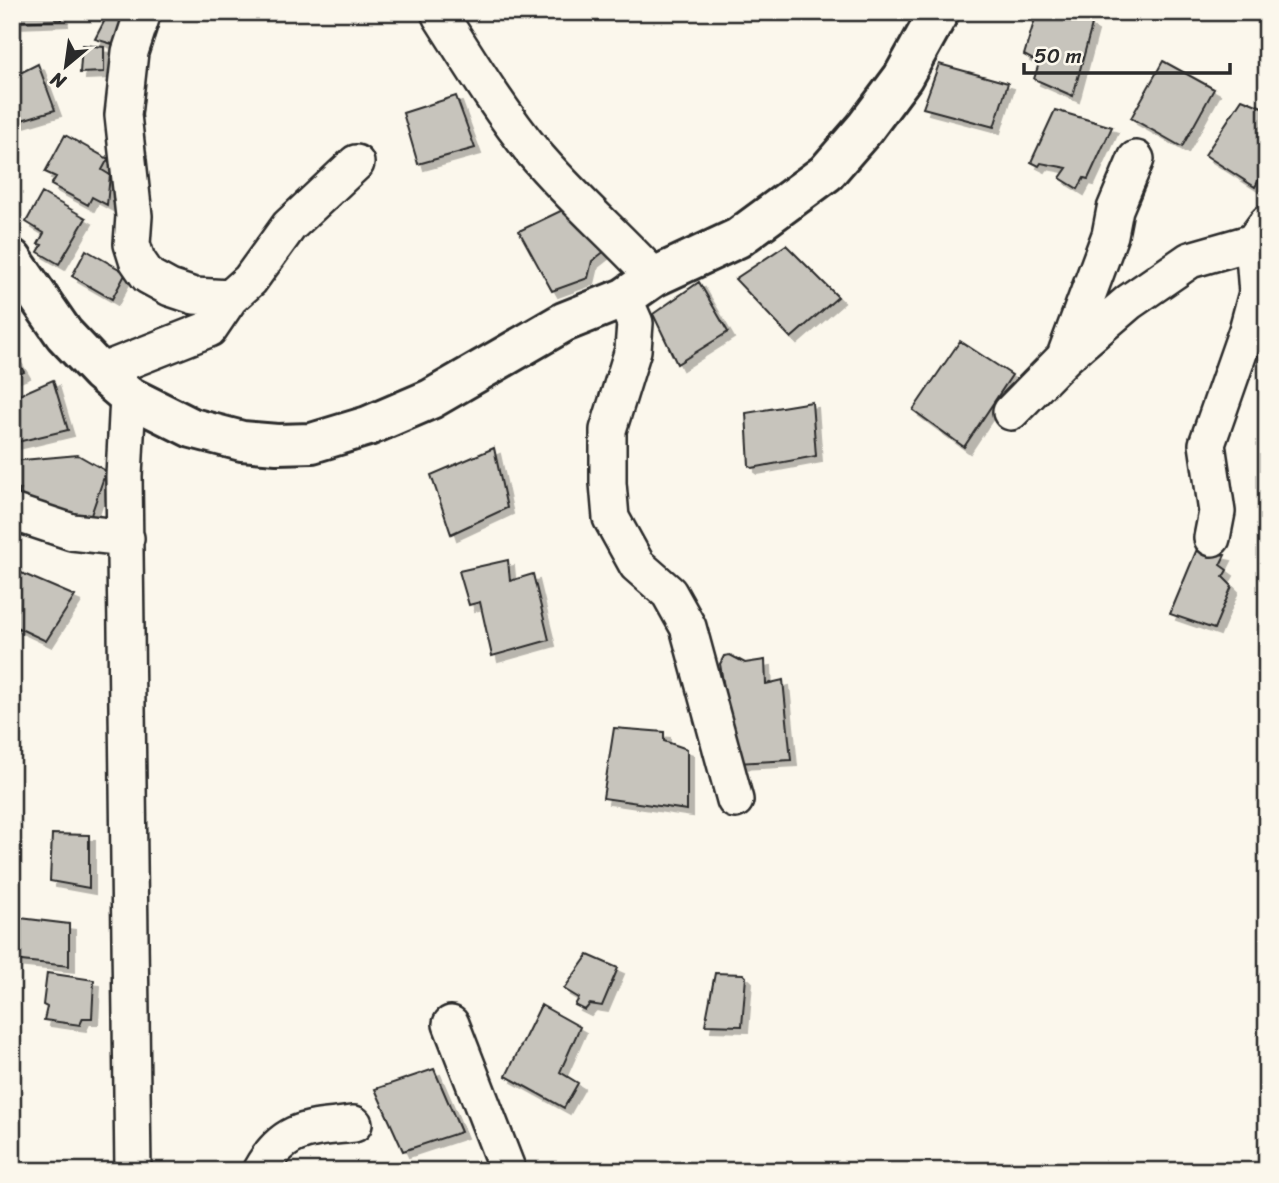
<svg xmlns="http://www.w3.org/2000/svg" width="1279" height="1183" viewBox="0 0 1279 1183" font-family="Sriracha,sans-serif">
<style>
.building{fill:#c7c4bc;stroke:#2b2b2b;stroke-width:2;filter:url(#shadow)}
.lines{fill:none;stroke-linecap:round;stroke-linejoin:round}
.minor-casing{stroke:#2b2b2b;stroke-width:40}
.major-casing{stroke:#2b2b2b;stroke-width:44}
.minor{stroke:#fbf7ec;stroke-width:35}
.major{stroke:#fbf7ec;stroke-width:38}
</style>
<defs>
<filter id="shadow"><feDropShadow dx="6" dy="6" stdDeviation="0" flood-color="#0004"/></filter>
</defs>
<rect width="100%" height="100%" fill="#fbf7ec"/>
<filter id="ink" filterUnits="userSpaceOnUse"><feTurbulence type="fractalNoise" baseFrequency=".0143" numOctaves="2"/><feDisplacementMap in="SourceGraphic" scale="14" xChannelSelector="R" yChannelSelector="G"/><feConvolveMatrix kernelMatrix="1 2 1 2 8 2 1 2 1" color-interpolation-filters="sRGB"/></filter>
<g filter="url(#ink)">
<path class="building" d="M12 12H61L62 20 12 22Z
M109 12H133L119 46 95 39Z
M1037 12H1068L1092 25 1073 96 1034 79 1039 63 1024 55Z
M82 45 104 47V72L80 73Z
M1163 61 1214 89 1182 147 1131 118Z
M38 64 55 110 15 122 12 116V77Z
M939 64 1008 83 994 127 923 108Z
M456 96 475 148 418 164 403 113Z
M1242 99 1267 109V165L1255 187 1205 155Z
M1055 110 1112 127 1088 179 1084 178 1078 189 1060 178 1067 168 1041 163 1039 166 1031 162Z
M65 135 108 159 102 170 110 175 107 205 92 197 88 205 51 185 56 177 45 172Z
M42 193 86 218 59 264 38 252 42 245 38 244 44 233 26 222Z
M571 206 610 247 592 261 588 278 552 291 519 231Z
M786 245 838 297 791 338 735 279Z
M86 250 126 273 112 299 72 276Z
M699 282 728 332 677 364 653 314Z
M960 341 1012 375 964 447 913 410Z
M12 352 24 372 12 377Z
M53 380 68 430 13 443 12 398Z
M812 402 816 456 752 468 749 466 746 413Z
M494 448 507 508 451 534 431 475Z
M78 455 106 471 90 518 17 497 21 489 12 488V461Z
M1197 549 1225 555 1220 565 1227 570 1223 577 1232 586 1214 629 1170 614Z
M508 560 510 581 533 574 549 640 492 656 480 602 469 605 459 571Z
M12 569 75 596 46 641 12 625Z
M730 655 745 663 765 660 766 684 783 680 791 760 737 763 720 664 724 656Z
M614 728 664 732V741L687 749V810L603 798Z
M52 834 89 835V888L50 881Z
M12 917 69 924V966L12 960Z
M588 955 618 968 602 1006 590 1004 585 1010 575 1005 579 998 564 989Z
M47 973 94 980 92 1018H83L80 1025 44 1020 47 1007 43 1005Z
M715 973 743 974 746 977 742 1026 705 1025Z
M541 1005 580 1027 560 1072 578 1083 564 1108 506 1076Z
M434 1069 461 1132 403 1151 375 1089Z"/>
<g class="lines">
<defs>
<path id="minor" d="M143 12 130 52 123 115 134 216 132 244 137 260 148 276 170 288 194 296 230 298
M440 12V15C470 62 499 110 534 153 571 197 615 235 654 277
M624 298 635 323 633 350 608 430V483L611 518 637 565 669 593 688 627 735 800
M1066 353 1110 235 1115 209 1136 159
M100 372 209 329 230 298 250 280 289 226 356 163
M128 396 124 476 133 1171
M1011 412 1065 357 1129 302 1190 260 1253 242 1267 223
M12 512 72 532 126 538
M1212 538 1217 512 1207 444 1247 330 1257 293 1253 242
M451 1024 508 1171
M260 1171C284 1127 309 1129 354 1124"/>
<path id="major" d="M12 259 64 334 100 372 128 396 192 428 242 441 277 444 312 443 368 426 431 399 564 322 624 298 654 277 738 238 826 173 865 128 903 77 939 12"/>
</defs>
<use href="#minor" class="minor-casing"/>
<use href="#major" class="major-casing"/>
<use href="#minor" class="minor"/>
<use href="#major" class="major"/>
</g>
</g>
<rect width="1279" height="1183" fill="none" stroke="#fbf7ec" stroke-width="42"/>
<rect x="21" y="21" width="1237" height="1141" fill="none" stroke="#2b2b2b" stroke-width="2.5" filter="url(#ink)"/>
<g transform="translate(66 66) rotate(209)" stroke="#fbf7ec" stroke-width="5" paint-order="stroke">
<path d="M0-5L12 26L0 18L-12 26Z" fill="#2b2b2b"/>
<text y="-10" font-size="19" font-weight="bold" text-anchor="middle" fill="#2b2b2b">N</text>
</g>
<path d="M1024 63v10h206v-10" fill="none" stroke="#2b2b2b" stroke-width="3.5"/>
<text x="1034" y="63" font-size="21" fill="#2b2b2b" stroke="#fbf7ec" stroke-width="5" paint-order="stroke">50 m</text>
</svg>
